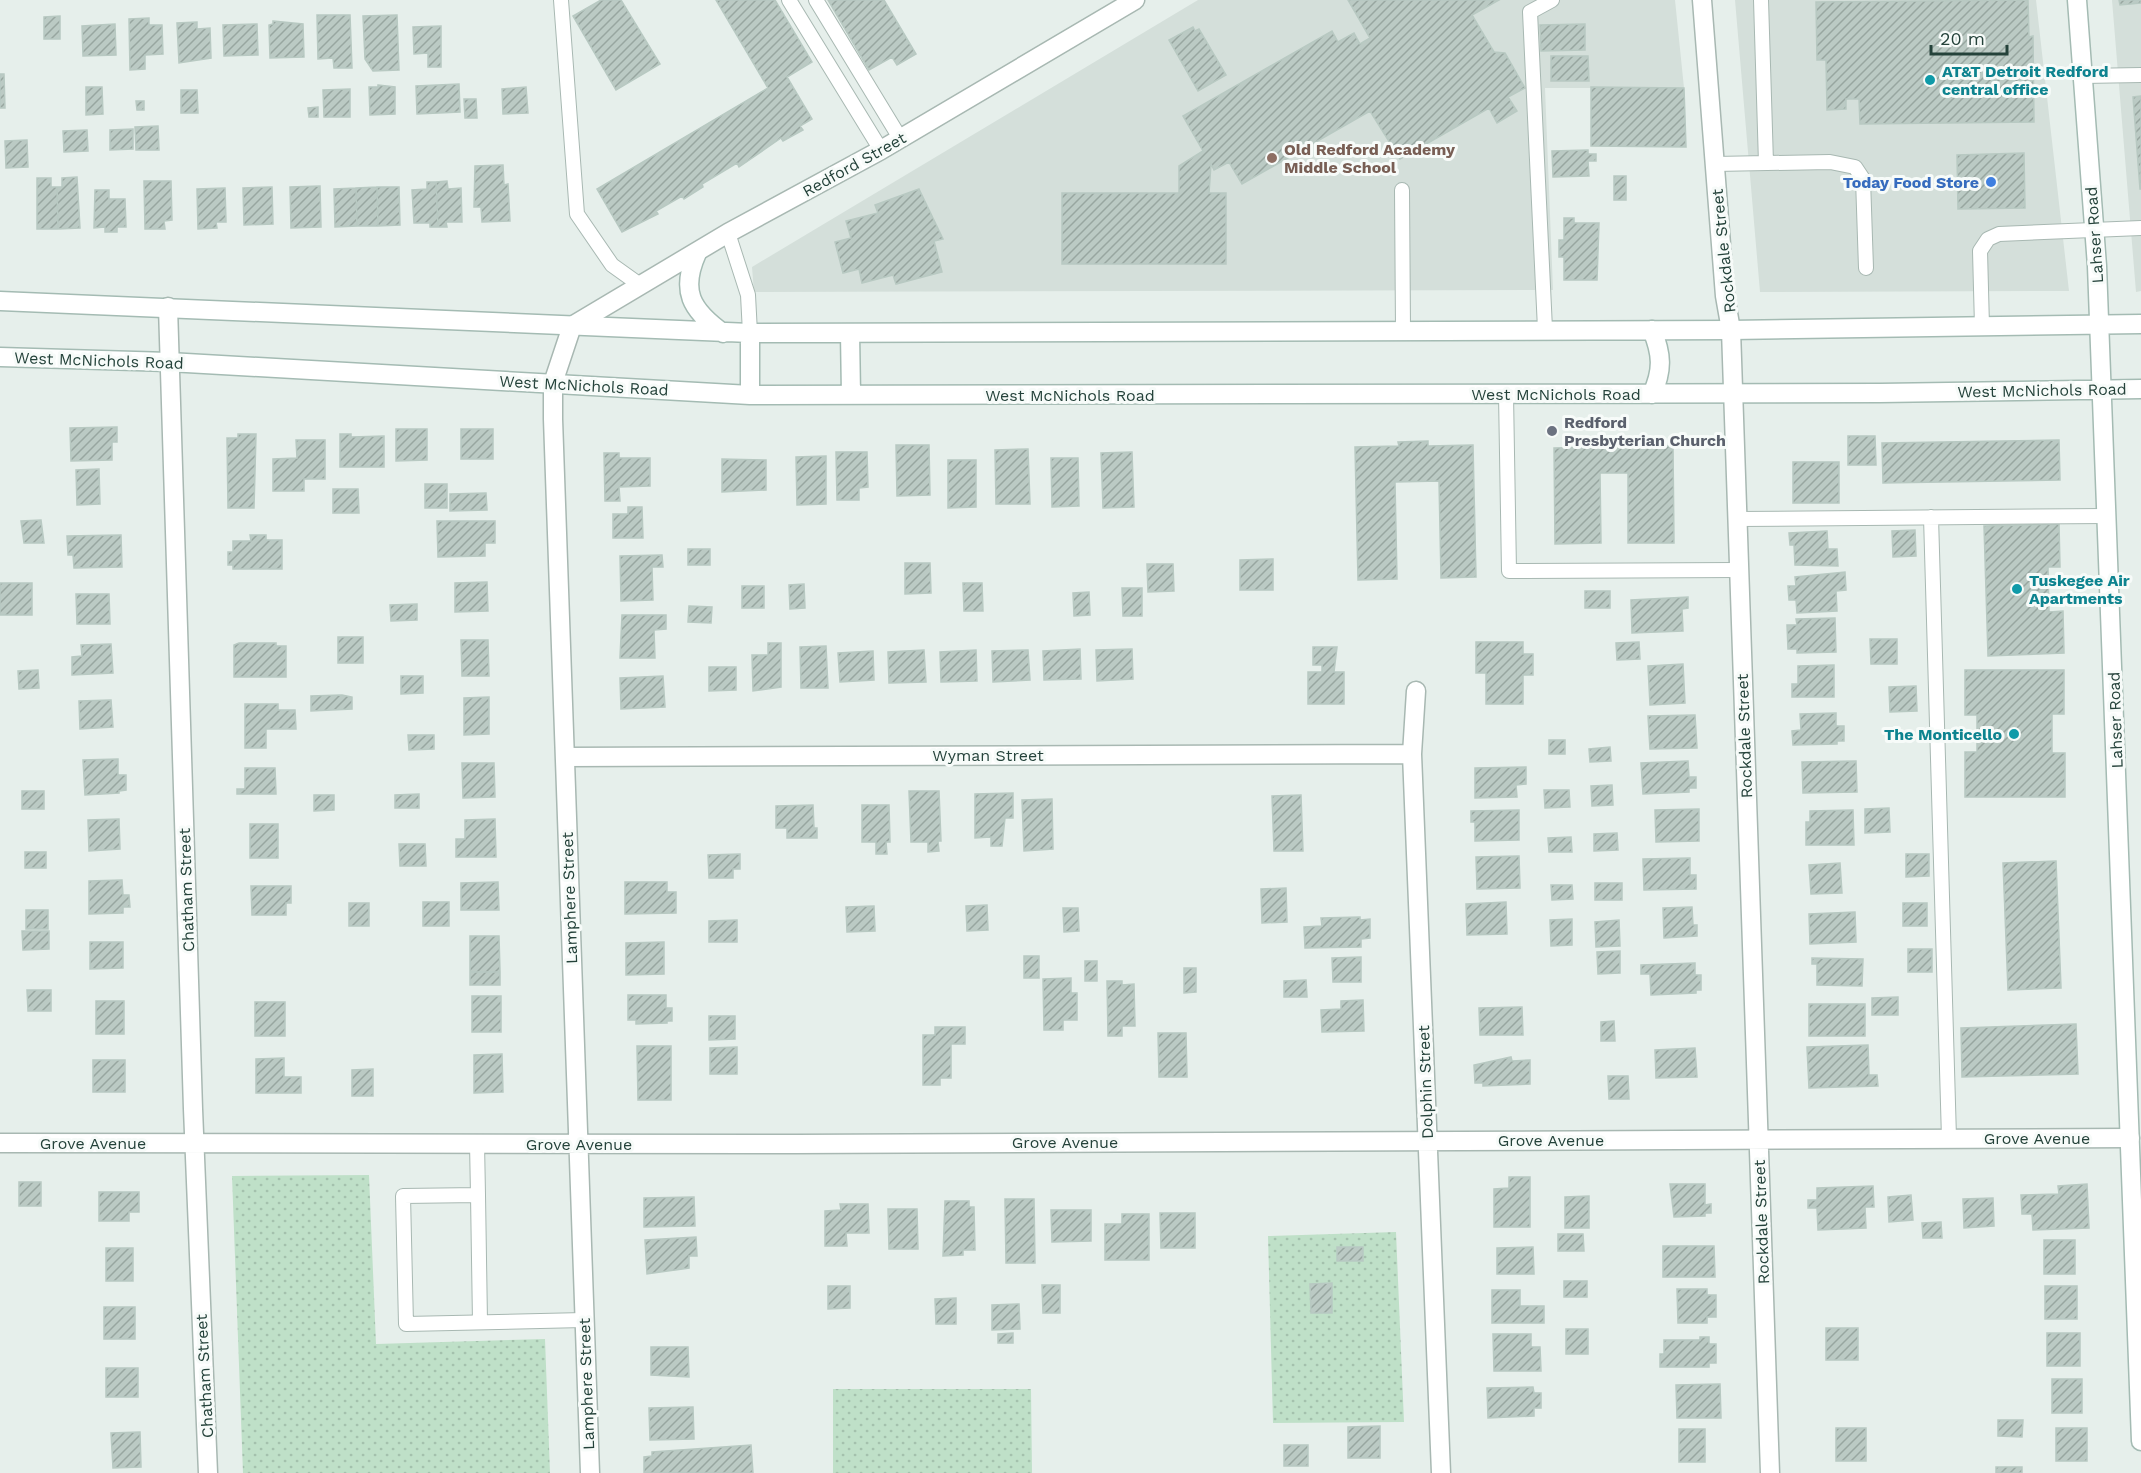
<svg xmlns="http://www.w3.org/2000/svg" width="2141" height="1473" viewBox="0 0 2141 1473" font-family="'Work Sans',sans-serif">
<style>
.built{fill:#d4dfda}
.grass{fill:url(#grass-dots)}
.building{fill:url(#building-hatch);stroke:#b8c9c2;stroke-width:1.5}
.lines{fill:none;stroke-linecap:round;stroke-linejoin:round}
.lane-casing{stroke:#a8b8b2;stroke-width:16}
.street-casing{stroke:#a8b8b2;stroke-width:21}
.secondary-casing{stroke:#a4bbb3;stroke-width:21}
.lane{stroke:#fff;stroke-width:14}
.street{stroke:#fff;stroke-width:18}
.secondary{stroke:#fff;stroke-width:18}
.culture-dot{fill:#0f9aa8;stroke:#f7fbf9;stroke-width:2}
.education-dot{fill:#8d6e63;stroke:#f7fbf9;stroke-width:2}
.shop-dot{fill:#3f7fe0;stroke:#f7fbf9;stroke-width:2}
.worship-dot{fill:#6b7280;stroke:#f7fbf9;stroke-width:2}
.labels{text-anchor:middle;stroke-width:6;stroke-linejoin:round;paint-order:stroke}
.culture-label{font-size:16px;font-weight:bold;fill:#0d838f;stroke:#f7fbf9;text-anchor:start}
.education-label{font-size:16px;font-weight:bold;fill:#785e54;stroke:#f7fbf9;text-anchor:start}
.street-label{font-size:16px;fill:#24423a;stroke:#f7fbf9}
.shop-label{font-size:16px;font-weight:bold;fill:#366cbe;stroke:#f7fbf9;text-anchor:end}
.worship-label{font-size:16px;font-weight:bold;fill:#5b616d;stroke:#f7fbf9;text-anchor:start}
</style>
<defs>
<pattern id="grass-dots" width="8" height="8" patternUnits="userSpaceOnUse" patternTransform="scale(1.5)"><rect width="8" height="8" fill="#bfe0c8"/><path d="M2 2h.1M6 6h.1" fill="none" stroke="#a4c1ad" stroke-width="1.8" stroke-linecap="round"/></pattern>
<pattern id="building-hatch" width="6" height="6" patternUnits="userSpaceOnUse" patternTransform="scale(1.5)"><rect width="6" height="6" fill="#bbcac4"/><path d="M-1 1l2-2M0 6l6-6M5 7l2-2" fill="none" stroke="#98a6a0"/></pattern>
</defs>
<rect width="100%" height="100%" fill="#e6efeb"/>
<path class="built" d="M1198 0H1675L1684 88H1545L1553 290 754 292 752 267Z
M1735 0H2036L2069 291 1760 292Z
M2112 0H2141V291L2136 292Z"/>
<path class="grass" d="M369 1175 376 1344 545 1339 550 1473H243L232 1176Z
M1396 1232 1404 1422 1273 1423 1268 1236Z
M833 1389H1031L1032 1473H833Z"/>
<path class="building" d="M601 0H621L660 64 616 90 573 16Z
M716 0H775L812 62 787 77 812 119 800 126 803 130 783 141 781 138 739 167 737 163 702 184 703 187 684 199 682 196 656 211 658 214 622 232 597 189 768 88Z
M828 0H884L916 54 897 65 892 57 869 70Z
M1348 0H1499L1472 15 1494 52 1505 53 1525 88 1508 97 1517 111 1497 123 1489 108 1400 159 1370 111 1242 184 1229 162 1214 170 1211 164 1209 193H1226V264H1062V193H1179V166L1203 151 1183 116 1332 31 1338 42 1354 33 1360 44 1370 38Z
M2028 0 2029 37 2033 36 2034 122 1860 124 1859 99H1846V109L1827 110 1826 60H1817L1816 2Z
M2119 0H2141V3L2120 5Z
M317 15H350L352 68H334L333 58 318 59Z
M397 15 399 70 373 71 365 59 363 16Z
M60 16V39H44V17Z
M149 18V25H162L163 54 145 55V69L130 70 129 19Z
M273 21 303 24 304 57 270 58 269 25 273 24Z
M197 22V29L210 28 211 58 179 63 177 23Z
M115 24 116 55 83 56 82 26Z
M257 24 258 55 224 56 223 25Z
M1585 24V50L1541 51 1540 25Z
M441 26V67H428V53L414 54 413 27Z
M1193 27 1195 31 1199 29 1226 75 1198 91 1169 40Z
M1551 56H1588L1589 81H1551Z
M0 74H4L5 108H0Z
M459 84 460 112 417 114 416 86Z
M378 85 395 87V114L370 115 369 87H378Z
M86 87H102L103 114 86 115Z
M526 87 528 113 503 114 502 89Z
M1591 87 1684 88 1686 147 1591 146Z
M350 89V117H324L323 90Z
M181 90H197L198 113H181Z
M2141 96V189H2140L2133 97Z
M464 99H476L477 118H465Z
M136 101H144V110H137Z
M318 107V117H309L308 108Z
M158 126 159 150H136L135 127Z
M133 129V149L110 150V130Z
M87 130 88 151 64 152 63 131Z
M27 140 28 167 6 168 5 141Z
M1588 150V154H1596V161H1588L1589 176 1553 177 1552 151Z
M2024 153 2025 208 1958 209 1957 155Z
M503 165 504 185 508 184 510 221 482 222 481 207H474L475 166Z
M1614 176H1626V200H1614Z
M77 177 80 228 58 229 57 187H62V178Z
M37 178H51V187H57L58 229H37Z
M144 181H171L172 220 164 221 165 229H145Z
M447 181 448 189 461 188 462 222H446L447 227H438L436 182Z
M427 182H436L438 227H430V223H414L412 190 427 189Z
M320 186 321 227 291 228 290 187Z
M272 187 273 224 244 225 243 188Z
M377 187 378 226H357L356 188Z
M377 187H399L400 225 378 226Z
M225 188 226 222H216L217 228 198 229 197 189Z
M356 188 357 226 335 227 334 189Z
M919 189 943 239 934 241 942 272 896 284 893 275 862 283 859 269 843 273 835 242 851 238 846 221 878 213 875 205Z
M95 190H109V199H125L126 227H117V232H105V227L94 228Z
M1564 218H1574V223H1599L1597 280H1564V257H1559V240H1564Z
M117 427V442H112V460L71 461 70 428Z
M396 429H427V460L396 461Z
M461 429H493V459H461Z
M238 434H256L254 508H228L227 438H238Z
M340 434H351V437L384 436V467H340Z
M1848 436H1875L1876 465H1848Z
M296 440H325V479H304V491H273V459L297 458Z
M2059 440 2060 480 1883 483 1882 443Z
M1428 441V446L1473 445 1476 577 1441 578 1439 481 1395 482 1397 579 1358 580 1355 447 1399 446 1398 442Z
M1598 443H1627V447L1673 446 1674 543H1628V473H1600L1601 543 1555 544 1554 448 1598 447Z
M896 445H929L930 495 897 496Z
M1028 449 1030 504H996L995 450Z
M836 452H867L868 487 859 488V500H837Z
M1132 452 1134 507 1103 508 1101 453Z
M604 453H619V458H650V486L619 487 620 501H605Z
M826 456V504L797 505 796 457Z
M1051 458H1078L1079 506 1052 507Z
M722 459 766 460V490L722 492Z
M948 460H976V507L948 508Z
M1793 462H1839V503H1793Z
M99 469 100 504 77 505 76 470Z
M425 484H447V508H425Z
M333 489H358L359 513H333Z
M486 493 487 510 450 511V494Z
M628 507H642L643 538H613V514H628Z
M41 520 44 543H24L21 521Z
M437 521H495V543H485V556L438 557Z
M2059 524 2060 567H2048L2049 612 2063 611 2064 653 1988 656 1984 526Z
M1915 530 1916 556 1893 557 1892 531Z
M1827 531 1828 549H1837L1838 566 1795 565 1794 545H1790L1789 533Z
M121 535 122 567 74 568 73 555H68L67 536Z
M250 535H266V540H282V569H233V565H228V552H233V541H251Z
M688 549H710V565H688Z
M662 555 663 567H652L653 600 621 601 620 556Z
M1273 559V590H1240V560Z
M905 563H930L931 593 905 594Z
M1147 564H1173L1174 591 1148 592Z
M1845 572 1846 590 1836 591 1837 611 1797 613 1796 600H1789L1788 586H1796L1795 577Z
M487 582 488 611 455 612V583Z
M0 583H32V615H0Z
M963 583H982L983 611H964Z
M804 584 805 608 790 609 789 585Z
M742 586H764V608H742Z
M1122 588H1142V616H1123Z
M1585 591H1610V608H1585Z
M1089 592 1090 615 1074 616 1073 593Z
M76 594H109L110 624H77Z
M1688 597V608L1682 609 1683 631 1632 633 1631 600Z
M417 604V620L391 621 390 605Z
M689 606 712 607 711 623 688 622Z
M622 615H666V629L654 630 655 658H620Z
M1835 618 1836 652 1797 653V649H1788L1787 625H1797L1796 619Z
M338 637H363V663H338Z
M1870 639H1897V664H1871Z
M461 640H488L489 676H462Z
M1476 642H1523V654H1533V675H1523V704H1486V673H1476Z
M1639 642 1640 659 1617 660 1616 643Z
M239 643H276V646H286V677H234V645Z
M768 643H781V687L753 691 752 655H768Z
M111 644 113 673 72 675V657L82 656 81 645Z
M826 646 828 688H801L800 647Z
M1313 647H1337L1334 672H1344V704H1308V672H1322V665H1313Z
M1080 649 1081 679 1044 680 1043 651Z
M1132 649 1133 679 1097 681 1096 650Z
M924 650 926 682 889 683 888 652Z
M976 650 977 681 941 682 940 652Z
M1028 650 1030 680 993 682 992 651Z
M873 651 874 680 840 682 838 653Z
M1683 664 1685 703 1650 705 1648 666Z
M1834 665V697H1792V684H1798V666Z
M709 667H736V690L709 691Z
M38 670 39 688 19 689 18 671Z
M1965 670H2064V714H2052V753H2065V797H1965V752H1977V715H1965Z
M401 676H423V693L401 694Z
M663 676 665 707 621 709 620 678Z
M1916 686 1917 711 1890 712 1889 687Z
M342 695 352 697V709L311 711V696Z
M489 697V734L464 735V698Z
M111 700 113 727 80 729 79 701Z
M245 704H278V710H295L296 729H266V748H245Z
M1836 713V726H1844V741H1837V744L1793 745 1792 731 1801 730 1800 714Z
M1695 715 1697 748 1650 749 1648 716Z
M408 735H434V749L409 750Z
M1549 740H1565V754H1549Z
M1610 747 1611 761 1590 762 1589 749Z
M118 759V775H126V790L119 791V793L85 795 83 760Z
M1688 761 1689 777H1696V788H1689V792L1643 794 1641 763Z
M1856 761 1857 792 1803 793 1802 762Z
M462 763H494L495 797 463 798Z
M1526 767V784L1516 785 1517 797 1475 798V768Z
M245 768H275L276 794H237V789H245Z
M1612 785 1613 805 1592 806 1591 786Z
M1544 790H1569L1570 807 1545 808Z
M22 791H44V809H22Z
M909 791H939L941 841H938L939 851 928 852V842H911Z
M1013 793V818H1005L1002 846H991V837L975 838V794Z
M419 794V808H395V795Z
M314 795H334V810L314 811Z
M1301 795 1303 851H1274L1272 796Z
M1052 799 1053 849 1024 851 1022 800Z
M813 805 814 828H817V838H787V828H776V806Z
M862 805H889L890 842H886L887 854H876V842H862Z
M1889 808 1890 832 1865 833V809Z
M1699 809V841L1656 842 1655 810Z
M1519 810V840L1475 841V822H1471V811Z
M1853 810 1854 845H1806V822H1810V811Z
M119 819 120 849 89 851 88 820Z
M495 819 496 857H456V839H465V820Z
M250 824H278V858H250Z
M1617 833 1618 850 1594 851V834Z
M1571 837 1572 852H1549L1548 838Z
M399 844H425L426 866H400Z
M25 852H46V868H25Z
M740 854V869H733V878H709L708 855Z
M1906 854H1929V876L1906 877Z
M1519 856 1520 888 1477 889 1476 857Z
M1690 858V875H1696V889L1644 890 1643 859Z
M2056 861 2061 988 2008 990 2003 863Z
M1840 863 1842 893 1811 894 1809 865Z
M122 880 123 895H129L130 907H123V913L89 914V881Z
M498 882 499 910H461V883Z
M625 882H667V892H676V913L625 914Z
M1595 883H1622V900H1595Z
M1551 885H1572L1573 899 1552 900Z
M251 886H291V903H286V915H252Z
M1286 888 1287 922 1262 923 1261 889Z
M423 902H449V926H423Z
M1506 902 1507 934 1467 935 1466 904Z
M349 903H369V926H349Z
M1903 903H1927V926H1903Z
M987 905 988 930 967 931 966 906Z
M874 906 875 931 847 932 846 907Z
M1692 907 1693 925H1697V936L1664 938 1663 908Z
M1063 908H1078L1079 931 1064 932Z
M26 910H48V929H26Z
M1855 912 1856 942 1810 944 1809 914Z
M1360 917V920L1370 919V938L1361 939V947L1305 948 1304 927 1322 926 1321 918Z
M1572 919V945L1551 946 1550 920Z
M737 920V942H709V921Z
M1619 920 1620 946 1596 947 1595 922Z
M22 931H49V949L23 950Z
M470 936H499L500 972H470Z
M90 942H123V968L90 969Z
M664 942V974L626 975V943Z
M1908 949H1932V972H1908Z
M1620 951V973L1598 974 1597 952Z
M1024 956H1039V978H1024Z
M1361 957V982H1333L1332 958Z
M1812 958 1863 959 1862 986 1817 985V964H1812Z
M1085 961H1097V981H1085Z
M1695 963V975H1701V990H1696V993L1651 995 1650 974H1641V965Z
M1184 968H1196V992L1184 993Z
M470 972H500V985H470Z
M1071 978V993H1077V1020H1063V1030H1044L1043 979Z
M1306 980 1307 997H1284V981Z
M1107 981H1122V985L1134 984 1135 1026H1122V1036H1108Z
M27 990H51V1011H28Z
M628 995H666V1008H672V1021H667V1023L636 1024V1020H628Z
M472 996H501V1032H472Z
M1898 997V1015H1872V998Z
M1363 1000 1364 1031 1322 1032 1321 1010 1341 1009V1001Z
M96 1001H124V1034H96Z
M255 1002H285V1036H255Z
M1809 1004H1865V1036H1809Z
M1522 1007 1523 1035H1480L1479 1008Z
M709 1016H735V1039L709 1040Z
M1614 1021 1615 1041H1601V1022Z
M2076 1024 2078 1074 1962 1077 1961 1028Z
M935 1027H965V1044H951V1078H940V1085H923V1035H935Z
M1158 1033H1186L1187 1077H1159Z
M1868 1045 1869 1075H1877L1878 1086 1809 1088 1807 1047Z
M637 1046H671V1100H638Z
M737 1047V1074H710V1048Z
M1695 1048 1697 1077 1656 1078 1655 1050Z
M502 1054 503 1092 474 1093V1055Z
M1511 1057 1512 1061 1530 1060V1084L1483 1086V1083H1475L1474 1065Z
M284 1058V1077H301V1093H256V1059Z
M93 1060H125V1092H93Z
M373 1069V1096H352V1070Z
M1608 1076H1628L1629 1099H1609Z
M1509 1177H1530V1227H1494V1189L1509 1188Z
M19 1182H41V1206H19Z
M1670 1184H1705V1205L1711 1204V1213H1705V1216L1674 1217Z
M2087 1184 2089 1228 2033 1230 2032 1214H2022L2021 1195 2059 1194 2058 1186Z
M1873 1186 1874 1207H1865L1866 1228 1818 1230 1817 1208H1808V1200H1817V1188Z
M99 1192H139V1212H129V1221H99Z
M1911 1195 1913 1220 1889 1222 1888 1197Z
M1589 1196V1228H1565V1197Z
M694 1197 695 1226 644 1227V1198Z
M1993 1198 1994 1226 1964 1228 1963 1199Z
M1005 1199H1034L1035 1263H1006Z
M945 1201H969V1207H974L975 1250H963V1255L943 1256Z
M840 1204H868L869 1233H846L847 1246H825V1211L841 1210Z
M888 1209H917L918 1249H889Z
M1051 1210H1091V1241L1052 1242Z
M1160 1213H1195V1248H1161Z
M1122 1214H1149V1260H1105V1224H1122Z
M1941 1222 1942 1238H1923L1922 1223Z
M1558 1234H1583L1584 1251H1558Z
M696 1237 697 1256H689V1268L647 1274 645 1240Z
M2044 1240H2075V1274H2044Z
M1663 1246H1714L1715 1277H1663Z
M1337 1247H1363V1261H1337Z
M1533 1247 1534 1274H1497V1248Z
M106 1248H133V1281H106Z
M1564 1281H1587V1297H1564Z
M1332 1283V1313H1311L1310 1284Z
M1042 1285H1060V1313H1043Z
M828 1286H850V1308L828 1309Z
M2045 1286H2077V1319H2045Z
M1677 1289H1707V1295H1716V1317H1707V1323H1678Z
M1492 1290H1520V1306H1544V1323H1492Z
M956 1298V1324H936L935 1299Z
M1019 1304 1020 1329 992 1330V1305Z
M104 1307H135V1339H104Z
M1826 1328H1858V1360H1826Z
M1566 1329H1588V1354H1566Z
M1013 1333V1343H998V1334Z
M2047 1333H2080V1366H2047Z
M1493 1334H1531V1347H1540L1541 1371H1494Z
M1700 1337H1709V1344H1716V1363H1709V1367H1660V1354H1664V1340H1700Z
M651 1347H688L689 1377 651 1375Z
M106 1368H138V1397H106Z
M2052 1379H2082V1413H2052Z
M1720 1384 1721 1418H1677L1676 1385Z
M1533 1387 1534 1393H1541V1408H1534V1416L1488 1418 1487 1388Z
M693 1407 694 1439 650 1440 649 1408Z
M1998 1420H2023L2022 1437 1998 1436Z
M1380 1426V1458H1348V1427Z
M1836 1428H1866V1461H1836Z
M2056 1428H2087V1461H2056Z
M1679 1429H1705V1462H1679Z
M140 1432 141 1467 113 1468 111 1433Z
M751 1445 753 1473H644V1457L652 1456V1452Z
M1284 1445H1308V1466H1284Z
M1996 1467H2022V1473H1996Z"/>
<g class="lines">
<defs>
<path id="lane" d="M561 0 577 214 612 265 640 285
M789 0 881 150
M816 0 900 138
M1761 0 1766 163
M2083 76 2141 75
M1715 164 1830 162 1855 167 1863 179 1866 268
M1402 190 1403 329
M728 233 748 295 750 333
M1982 326 1980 251 1988 239 1999 234 2141 228
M1545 329 1530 12 1552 0
M1506 394 1509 571 1738 570
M1931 517 1949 1138
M1737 519 2107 516
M477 1143 478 1195
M480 1322 478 1195 403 1196 406 1324 584 1320"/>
<path id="street" d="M1702 0 1725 296 1731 330 1770 1473
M168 307 193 1109 208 1473
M1416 691 1412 754 1441 1473
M565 757 1412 754
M0 1143 796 1144 2130 1138
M590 1473 553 419V383L572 326 728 233 881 150 1135 0"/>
<path id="secondary" d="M2077 0 2097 266 2141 1441
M697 253C680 291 691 310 723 333
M0 301 750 333 1731 330 2141 324
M750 333V395
M850 333 851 395
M0 357 169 362 750 395 1880 393 2141 389
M1652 394C1663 370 1662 354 1652 330"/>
</defs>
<use href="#lane" class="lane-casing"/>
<use href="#street" class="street-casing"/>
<use href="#secondary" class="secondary-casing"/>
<use href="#lane" class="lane"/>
<use href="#street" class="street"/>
<use href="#secondary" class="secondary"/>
</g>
<g class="culture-dot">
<circle cx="1930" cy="80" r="6"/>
<circle cx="2017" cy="589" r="6"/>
<circle cx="2014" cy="734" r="6"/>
</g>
<circle class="education-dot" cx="1272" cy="158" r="6"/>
<circle class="shop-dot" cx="1991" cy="182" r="6"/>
<circle class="worship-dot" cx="1552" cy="431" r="6"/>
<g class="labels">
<g class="culture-label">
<text x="1942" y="77">AT&amp;T Detroit Redford<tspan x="1942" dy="18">central office</tspan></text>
<text x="2029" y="586">Tuskegee Air<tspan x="2029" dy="18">Apartments</tspan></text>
<text x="2002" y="740" text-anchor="end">The Monticello</text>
</g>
<g class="education-label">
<text x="1284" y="155">Old Redford Academy<tspan x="1284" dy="18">Middle School</tspan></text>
</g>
<g class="street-label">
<text transform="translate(854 164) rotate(-29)" y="6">Redford Street</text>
<text transform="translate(2094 235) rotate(-94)" y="6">Lahser Road</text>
<text transform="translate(1723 251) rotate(-96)" y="6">Rockdale Street</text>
<text transform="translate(99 360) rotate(2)" y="6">West McNichols Road</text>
<text transform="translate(584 385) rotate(3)" y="6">West McNichols Road</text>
<text transform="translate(2042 390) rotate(-1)" y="6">West McNichols Road</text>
<text x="1556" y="400">West McNichols Road</text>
<text x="1070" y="401">West McNichols Road</text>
<text transform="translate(2115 720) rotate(-92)" y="6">Lahser Road</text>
<text transform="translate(1744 736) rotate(-92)" y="6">Rockdale Street</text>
<text x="988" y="761">Wyman Street</text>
<text transform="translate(186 890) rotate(-92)" y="6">Chatham Street</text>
<text transform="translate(569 898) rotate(-92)" y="6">Lamphere Street</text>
<text transform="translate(1425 1082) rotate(-92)" y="6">Dolphin Street</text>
<text x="2037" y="1144">Grove Avenue</text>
<text x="1551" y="1146">Grove Avenue</text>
<text x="1065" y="1148">Grove Avenue</text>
<text x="93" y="1149">Grove Avenue</text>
<text x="579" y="1150">Grove Avenue</text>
<text transform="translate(1761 1222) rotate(-92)" y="6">Rockdale Street</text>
<text transform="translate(204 1376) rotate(-93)" y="6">Chatham Street</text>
<text transform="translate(586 1384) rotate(-92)" y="6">Lamphere Street</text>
</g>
<g class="shop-label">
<text x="1979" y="188">Today Food Store</text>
</g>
<g class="worship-label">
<text x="1564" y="428">Redford<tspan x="1564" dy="18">Presbyterian Church</tspan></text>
</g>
</g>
<path d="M1931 45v9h76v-9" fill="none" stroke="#24423a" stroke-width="3"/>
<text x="1940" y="45" font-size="18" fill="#24423a" stroke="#f7fbf9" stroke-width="4.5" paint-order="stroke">20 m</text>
</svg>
